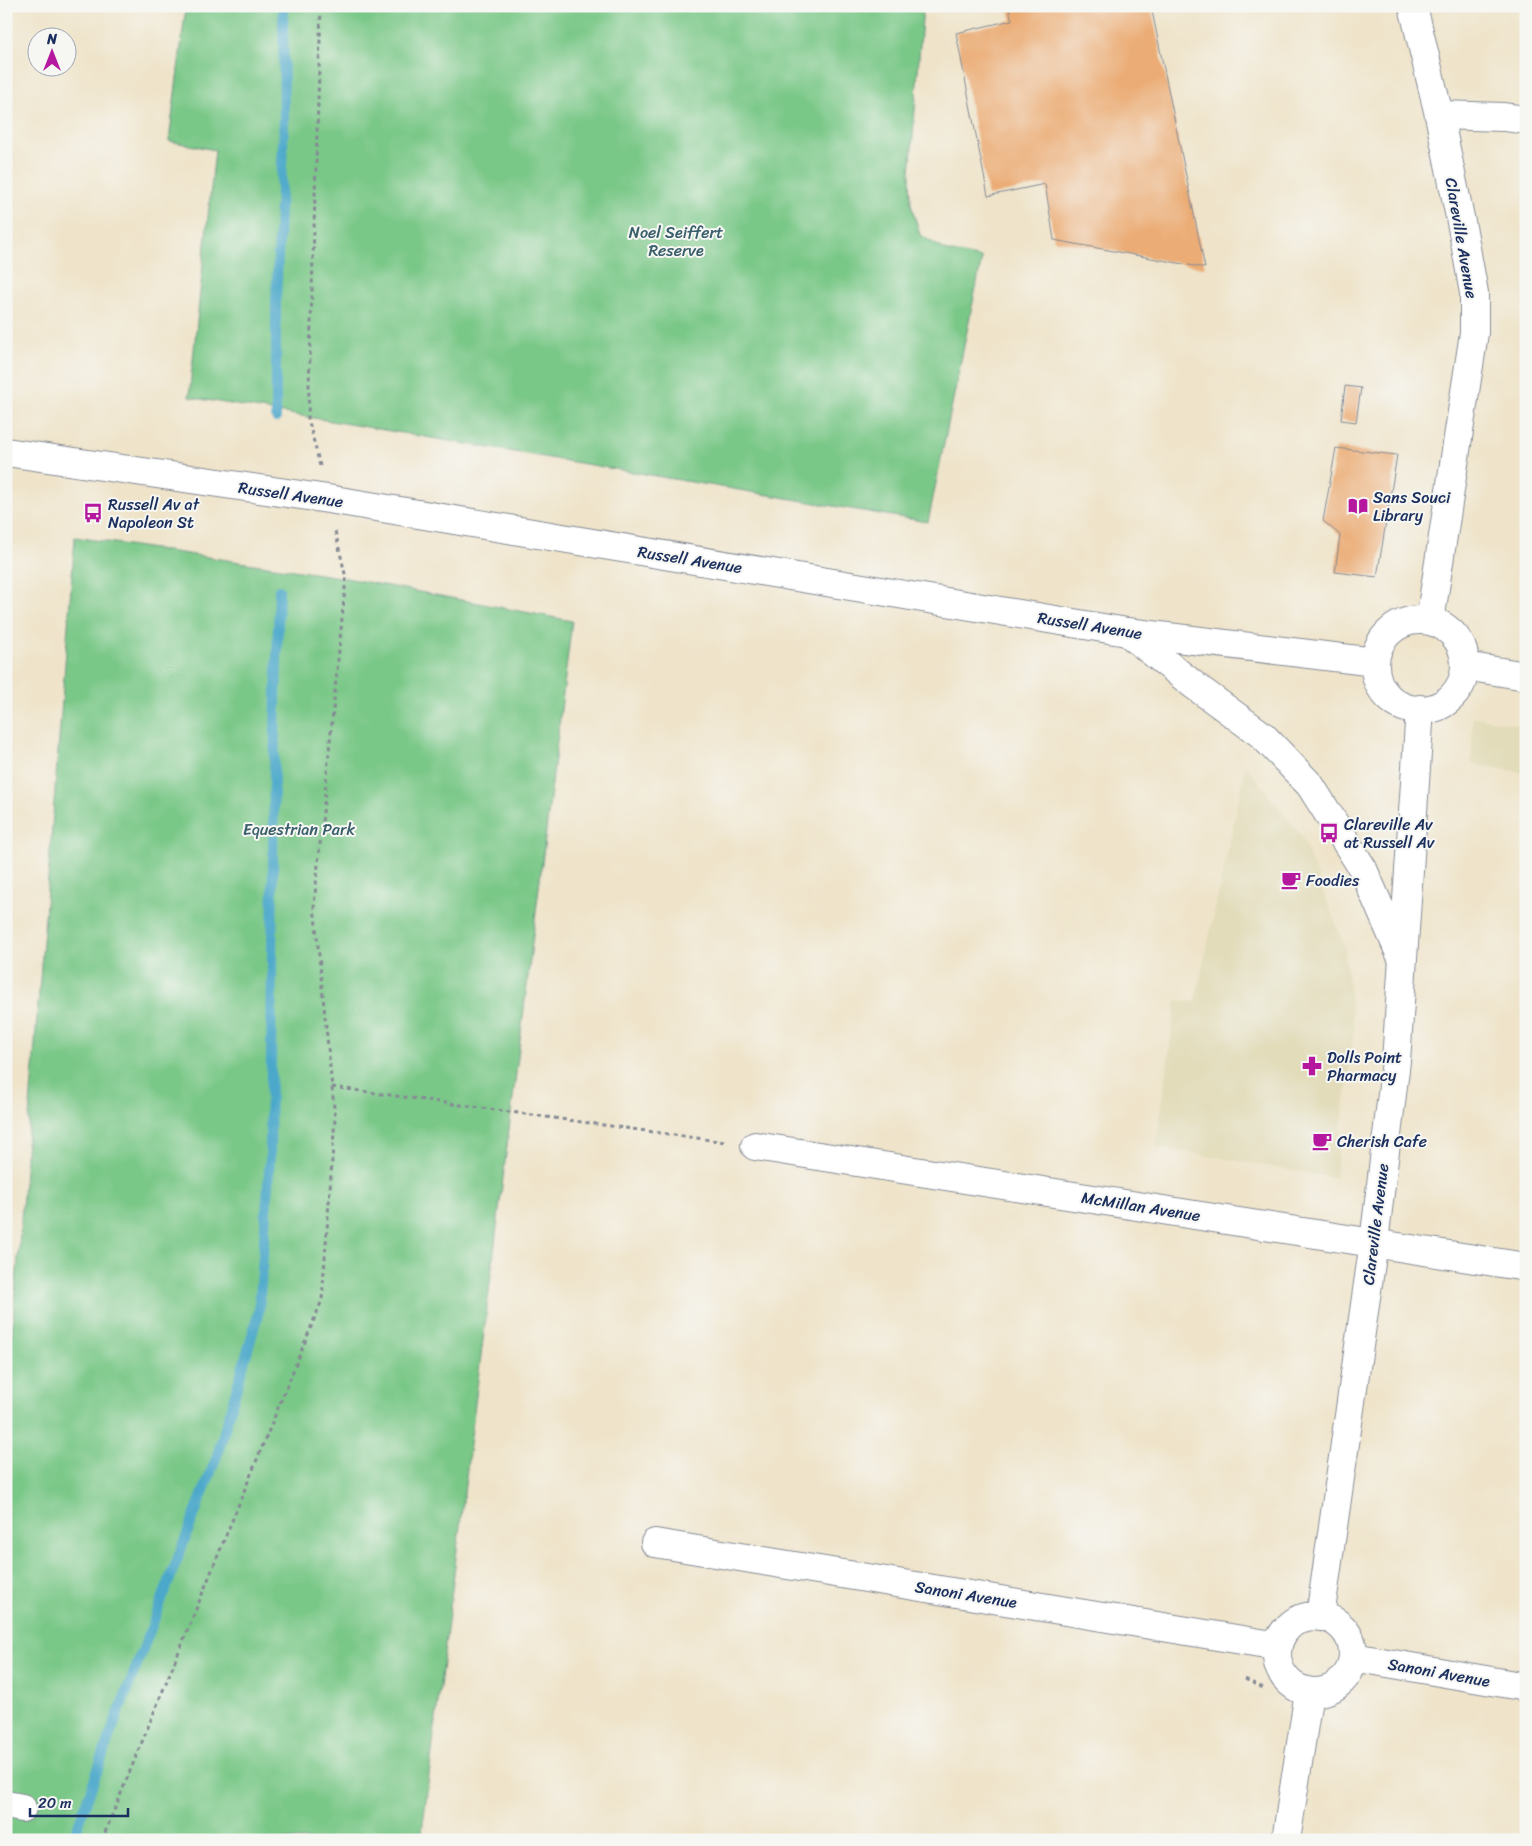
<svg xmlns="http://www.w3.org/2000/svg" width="1532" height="1846" viewBox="0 0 1532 1846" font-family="Sriracha,sans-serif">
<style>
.built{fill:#e2dcba}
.green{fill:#7ac888;stroke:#4a7c73}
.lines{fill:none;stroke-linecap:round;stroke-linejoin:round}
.stream{stroke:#4ca8ca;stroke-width:10}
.building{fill:#ebac74}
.minor-casing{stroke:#858a94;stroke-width:30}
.tertiary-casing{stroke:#858a94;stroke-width:30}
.path{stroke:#858a94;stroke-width:3;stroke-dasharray:4 4;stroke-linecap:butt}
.minor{stroke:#fff;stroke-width:28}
.tertiary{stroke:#fff;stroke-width:28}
.labels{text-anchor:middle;stroke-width:4;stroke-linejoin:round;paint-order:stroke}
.park-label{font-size:16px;fill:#385d6b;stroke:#f6f6f2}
.street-label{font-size:16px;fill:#1b2f5e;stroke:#f6f6f2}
.poi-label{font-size:16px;fill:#1b2f5e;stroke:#f6f6f2;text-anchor:start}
</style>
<rect width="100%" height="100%" fill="#f6f6f2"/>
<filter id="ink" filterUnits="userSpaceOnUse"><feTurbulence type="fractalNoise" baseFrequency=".02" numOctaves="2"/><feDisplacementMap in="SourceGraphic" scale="10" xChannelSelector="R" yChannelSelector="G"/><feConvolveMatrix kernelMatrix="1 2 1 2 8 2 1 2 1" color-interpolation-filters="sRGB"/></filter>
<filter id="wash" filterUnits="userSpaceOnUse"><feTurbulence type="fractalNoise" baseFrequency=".0096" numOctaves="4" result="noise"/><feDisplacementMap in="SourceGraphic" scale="20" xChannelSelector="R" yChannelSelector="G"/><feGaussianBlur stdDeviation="1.12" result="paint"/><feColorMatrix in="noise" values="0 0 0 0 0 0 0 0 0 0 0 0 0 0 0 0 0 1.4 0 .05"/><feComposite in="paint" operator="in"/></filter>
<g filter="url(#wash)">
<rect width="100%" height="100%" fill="#efe4ca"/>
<path class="built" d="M1473 717 1526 726V773L1471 764Z
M1246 766 1302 837 1344 944 1354 1030 1335 1178 1156 1147 1176 1000 1195 1002Z"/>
<path class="green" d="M186 6H923L910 174 911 204 920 235 947 251 982 258 928 522 189 397 215 150 169 141Z
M75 537 346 578 572 621 421 1840H6V1410Z"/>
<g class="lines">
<path class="stream" d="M276 418V301L284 121 283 6
M73 1840 110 1735 217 1456 259 1311 270 1157 274 770 279 590"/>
</g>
<g id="blocks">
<path class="building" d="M1008 6H1151L1205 268 1054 240 1045 184 988 196 956 33 1012 20Z
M1345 386 1361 388 1356 422 1341 420Z
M1336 448 1397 455 1377 577 1335 572 1340 535 1323 521Z"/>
</g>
</g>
<g filter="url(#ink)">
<use href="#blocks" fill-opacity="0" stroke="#858a94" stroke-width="1"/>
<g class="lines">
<defs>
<path id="minor" d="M1439 115 1504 117 1526 120
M755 1146 1526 1267
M655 1543 1278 1646
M1353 1657 1526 1687
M6 1805 22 1808"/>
<path id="tertiary" d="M1413 6 1439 115 1464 237 1474 293V333L1430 621
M6 452 328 499 1127 632 1375 662
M1375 665a45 45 0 1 1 90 0a45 45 0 1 1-90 0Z
M1127 632 1195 686 1262 735 1310 785 1363 869 1401 956
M1465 666 1526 676
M1277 1654a38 38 0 1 1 76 0a38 38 0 1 1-76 0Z
M1320 1617 1374 1242 1396 1061 1420 709
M1286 1840 1309 1692"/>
</defs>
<use href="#minor" class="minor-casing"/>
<use href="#tertiary" class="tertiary-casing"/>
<path class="path" d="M320 466 308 418 321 6
M332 1087 725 1142
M1245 1679 1265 1689
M102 1840 322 1300 335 1118 314 905 346 578 335 531"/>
<use href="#minor" class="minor"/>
<use href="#tertiary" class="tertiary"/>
</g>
</g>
<defs>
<symbol id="library-bare" viewBox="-9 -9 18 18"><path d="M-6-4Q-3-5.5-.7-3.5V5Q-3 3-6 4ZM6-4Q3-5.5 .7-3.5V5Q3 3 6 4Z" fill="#b5179e" stroke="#f6f6f2" stroke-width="2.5" paint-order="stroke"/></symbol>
<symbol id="bus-bare" viewBox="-9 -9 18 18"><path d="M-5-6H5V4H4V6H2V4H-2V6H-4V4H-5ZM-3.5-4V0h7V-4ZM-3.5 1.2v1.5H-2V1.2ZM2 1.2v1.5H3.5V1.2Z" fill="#b5179e" stroke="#f6f6f2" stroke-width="2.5" paint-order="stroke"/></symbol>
<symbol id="cafe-bare" viewBox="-9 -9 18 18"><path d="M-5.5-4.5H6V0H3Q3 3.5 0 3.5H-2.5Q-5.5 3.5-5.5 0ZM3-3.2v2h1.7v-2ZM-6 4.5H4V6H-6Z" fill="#b5179e" stroke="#f6f6f2" stroke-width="2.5" paint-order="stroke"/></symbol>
<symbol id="pharmacy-bare" viewBox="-9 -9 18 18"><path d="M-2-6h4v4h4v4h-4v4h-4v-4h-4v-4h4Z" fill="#b5179e" stroke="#f6f6f2" stroke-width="2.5" paint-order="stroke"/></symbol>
</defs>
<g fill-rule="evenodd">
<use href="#library-bare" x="1344" y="492" width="28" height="28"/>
<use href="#bus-bare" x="79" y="499" width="28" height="28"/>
<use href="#bus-bare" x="1315" y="819" width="28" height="28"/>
<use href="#cafe-bare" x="1277" y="866" width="28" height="28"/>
<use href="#pharmacy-bare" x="1298" y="1052" width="28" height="28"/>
<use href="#cafe-bare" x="1308" y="1127" width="28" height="28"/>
</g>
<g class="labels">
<g class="park-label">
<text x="676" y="238">Noel Seiffert<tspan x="676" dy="18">Reserve</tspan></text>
<text x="299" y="835">Equestrian Park</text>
</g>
<g class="street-label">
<text transform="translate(1462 238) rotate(80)" y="6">Clareville Avenue</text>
<text transform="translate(291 494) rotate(8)" y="6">Russell Avenue</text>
<text transform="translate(690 559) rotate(9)" y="6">Russell Avenue</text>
<text transform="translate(1090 625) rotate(9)" y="6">Russell Avenue</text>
<text transform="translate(1141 1206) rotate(9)" y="6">McMillan Avenue</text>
<text transform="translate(1375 1224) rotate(-83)" y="6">Clareville Avenue</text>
<text transform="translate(966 1594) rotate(9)" y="6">Sanoni Avenue</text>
<text transform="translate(1439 1672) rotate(10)" y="6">Sanoni Avenue</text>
</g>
<g class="poi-label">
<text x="1373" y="503">Sans Souci<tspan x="1373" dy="18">Library</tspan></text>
<text x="108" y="510">Russell Av at<tspan x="108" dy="18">Napoleon St</tspan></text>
<text x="1344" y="830">Clareville Av<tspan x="1344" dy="18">at Russell Av</tspan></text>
<text x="1306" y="886">Foodies</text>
<text x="1327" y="1063">Dolls Point<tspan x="1327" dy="18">Pharmacy</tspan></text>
<text x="1337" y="1147">Cherish Cafe</text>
</g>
</g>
<rect width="1532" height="1846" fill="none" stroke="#f6f6f2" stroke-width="25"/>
<g transform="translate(52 52)"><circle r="24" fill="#f6f6f2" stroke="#9ea6b7"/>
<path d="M0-4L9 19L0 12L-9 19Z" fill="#b5179e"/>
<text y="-8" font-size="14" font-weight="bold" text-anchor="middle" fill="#1b2f5e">N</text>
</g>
<path d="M30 1808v8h98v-8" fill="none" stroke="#1b2f5e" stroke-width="2.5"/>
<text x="38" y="1808" font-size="15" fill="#1b2f5e" stroke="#f6f6f2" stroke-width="4" paint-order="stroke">20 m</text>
</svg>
